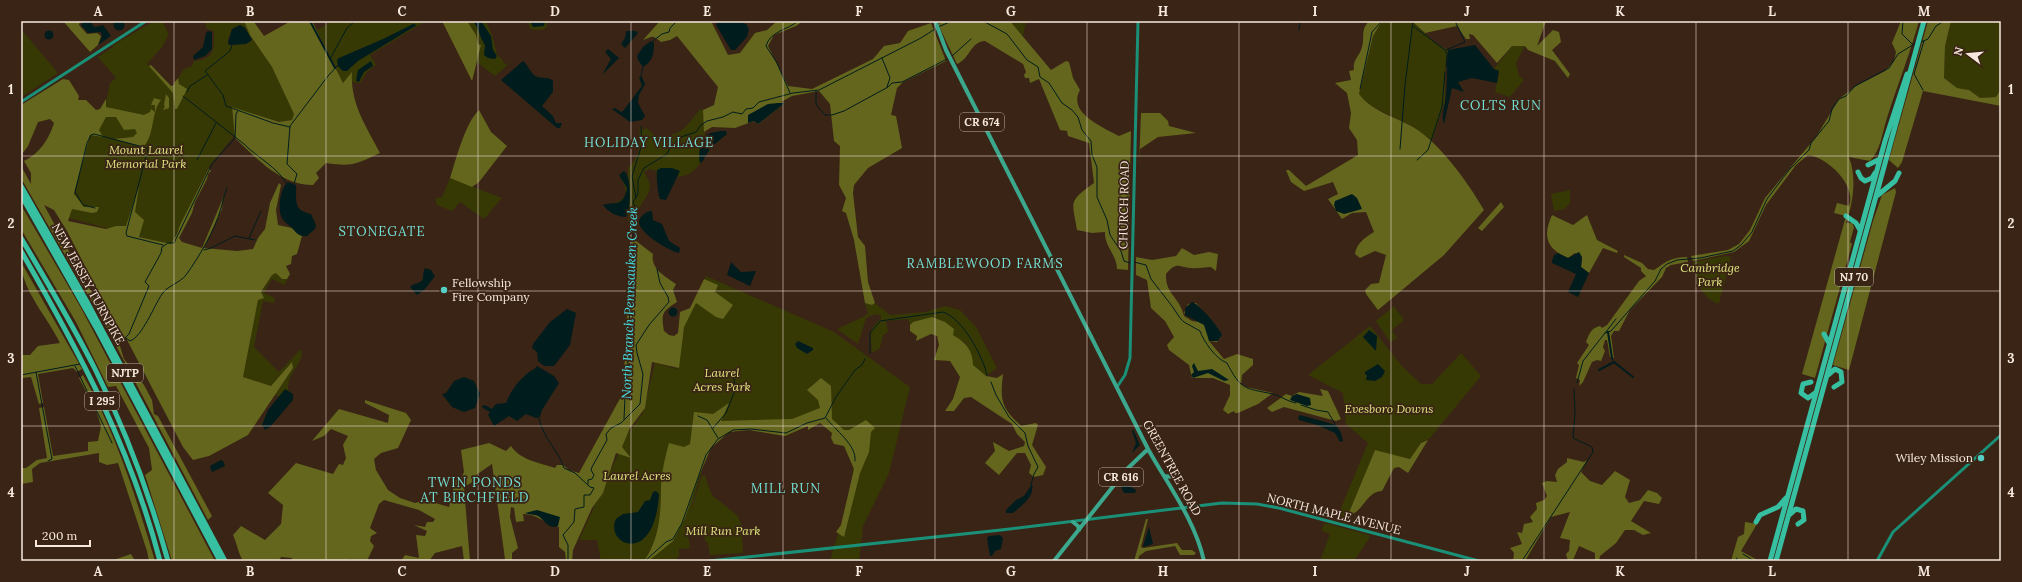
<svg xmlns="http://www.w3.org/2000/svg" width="2022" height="582" viewBox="0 0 2022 582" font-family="Lora,serif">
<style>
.green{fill:#373905;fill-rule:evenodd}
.forest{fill:#63661c}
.water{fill:#001c1d}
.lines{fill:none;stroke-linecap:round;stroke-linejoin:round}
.stream{stroke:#001c1d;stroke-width:1}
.canal{stroke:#001c1d;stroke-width:2}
.secondary{stroke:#199077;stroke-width:3}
.primary{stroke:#3ba78d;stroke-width:4}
.highway{stroke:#36c0a1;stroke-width:5}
.grid{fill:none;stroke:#f7e8de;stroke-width:1;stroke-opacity:0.55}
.poi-dot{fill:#55cec4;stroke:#3a2415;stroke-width:1.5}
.labels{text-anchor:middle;stroke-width:3.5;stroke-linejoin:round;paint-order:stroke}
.shield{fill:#3a2415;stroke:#beada2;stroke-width:1}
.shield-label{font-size:11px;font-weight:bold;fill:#f7e8de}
.park-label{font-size:12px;font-style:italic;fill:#dfe580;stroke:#3a2415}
.street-label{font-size:12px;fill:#f7e8de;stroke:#3a2415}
.poi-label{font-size:12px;fill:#f7e8de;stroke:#3a2415;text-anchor:start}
.neighbourhood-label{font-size:13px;letter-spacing:1px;fill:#74dfd6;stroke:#3a2415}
.water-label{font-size:13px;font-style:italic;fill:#45dfe4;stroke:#3a2415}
.neatline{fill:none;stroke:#f7e8de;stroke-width:1.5}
.grid-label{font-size:13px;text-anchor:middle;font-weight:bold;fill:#f7e8de}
</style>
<rect width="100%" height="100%" fill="#3a2415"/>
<path class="green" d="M154 21H162L169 34 162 47 147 64 183 96 178 78 184 69 192 66 194 61C215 59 214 49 214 31L206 28V23L209 21H244L250 35 272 67 294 114 292 120 280 122 232 108 235 138 231 135 233 137 210 165 171 245 69 218 90 132 105 108 110 83 116 78 98 57 113 47 112 46ZM240 25 245 28 252 40 245 44 229 45 228 40 232 29Z
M332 21H426L370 55 376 65 367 72 360 83 351 82 352 73 343 83 317 30Z
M467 21H486L492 35 497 54 506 65 513 60 495 76 477 62 481 45 478 44 476 35Z
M528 21H547V27L542 30 530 29Z
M1010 21H1026L1023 36Z
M1382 21H1412L1433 41 1448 50 1445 71V101L1432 141 1414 127 1365 103 1359 94 1373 36Z
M1951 21H2001V89L1996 97 1980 98 1969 90 1957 88 1944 78 1945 46Z
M21 29 58 73 21 97Z
M1512 46H1525L1516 63 1519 76 1524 80 1510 97 1495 92 1499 71 1494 69Z
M700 109 703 110 705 136 720 131 727 133C722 138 715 142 711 148 699 162 698 175 677 177L666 199H660L656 171 650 169 644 172C656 190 647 193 639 209 635 215 636 227 635 234L629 228 628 214 603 206C627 201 631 196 619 174L628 175V168C640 156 641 144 639 127L643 130 646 128 657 137C683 135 685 128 700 109Z
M450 178 502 198 484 219 460 202 452 211 437 205 435 199 442 197Z
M1570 190V203L1565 209 1554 211 1551 194Z
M1726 256 1731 257 1719 303H1716C1699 294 1696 280 1693 262Z
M276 273 282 279H287L285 285 272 279 264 293 275 298 274 303 263 301 254 347 279 372 300 350 302 351C302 367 288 370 288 390L293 395V400L266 430 262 425 267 412 280 397 275 395 293 368 292 362 271 386 243 377 258 299 272 275Z
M706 276 834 332 910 387 889 473 863 526 859 561H830L837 537 852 507 853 461 836 427 810 419 719 427 704 462 688 521 702 475 705 476 711 493 714 497 737 515 741 523 743 553 710 555 708 543 705 541 704 527 687 528 690 548 679 549V556L674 561H601L597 540H579L627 435 643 413 655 363 677 369 684 325Z
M865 303 872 305 875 303 890 315 925 312 945 306 960 310 976 327 997 368 986 376 972 365 965 342 913 322 910 325 908 319 886 321 888 332 883 335 880 348 872 353C871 336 867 329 881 319V315L875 314 866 318 858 344 837 329 865 316 868 313Z
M1394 306 1404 320 1392 330 1397 338 1390 342 1376 321Z
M1370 326 1402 366 1421 384H1432L1461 353 1481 376 1430 438 1421 443 1410 459 1375 450 1345 523 1336 520 1368 443 1346 424 1343 393 1308 375Z
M1325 523 1369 535 1370 537 1354 561H1320L1330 534 1321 530Z"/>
<path class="forest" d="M63 21H80L79 25 87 34 97 33 101 36 98 45 90 52Z
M244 21 254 22 264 36 291 21H312L343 83 352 72C350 103 366 126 380 153 356 164 353 167 326 163L316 173 319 178 313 185C282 186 256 158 235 138L232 107 279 122 292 120 294 114 272 67 250 35Z
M442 21H467L476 35 478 44 481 45 472 81Z
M660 21H711L728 55 740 53 755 33 767 30 776 22 803 21 796 26 774 35 768 46 788 86 812 89 873 59 884 46 900 43 908 31 931 23 946 61 903 82 897 88 891 115 896 116 902 148 868 168 854 185 853 193 858 237 865 246 868 282 875 303 872 305 865 303 854 240 846 213 842 211 846 198 839 185 840 146 834 141 830 104 819 91 792 96 781 102 785 103 758 124 754 121 735 128 712 127 704 132 703 110 714 105 718 87 677 36 670 40 661 42C650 34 654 37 643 40Z
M943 21H1010L1051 70 1066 61 1069 62 1073 78 1080 90C1067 113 1103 127 1119 136L1131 131 1128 270 1117 269C1117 255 1104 246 1105 232L1092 233 1077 230C1072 200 1068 202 1094 183L1089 143 1068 136 1067 131 1060 130 1039 79 1030 83 1029 78H1025L1024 75 1026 72 1023 64 985 41C970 42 970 59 957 64L938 24Z
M1370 21H1382L1373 36 1359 94C1371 111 1396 117 1413 127 1440 143 1469 184 1484 210L1444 255 1378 310 1366 294 1365 290 1371 284 1379 283 1386 255 1375 251 1360 258 1355 254C1356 244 1365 237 1374 232L1366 212 1352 213 1342 219 1328 199 1338 194 1333 182 1304 191 1291 182 1286 170H1289L1306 186 1358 155 1357 140 1349 128 1351 113 1347 93 1335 83 1351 80 1349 71 1354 70C1352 60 1360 56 1362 47 1365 37 1360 28 1370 21Z
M1412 21H1546L1537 46 1553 30 1559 32 1561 42 1552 50 1570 74 1568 78 1555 61 1528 50 1525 46H1512L1497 63 1473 35 1469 34 1470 39H1466L1457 26 1425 33Z
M1901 21H1919C1910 54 1897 86 1887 118 1882 133 1881 150 1870 161L1849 157C1857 178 1853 203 1846 223H1852L1854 227 1850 242 1852 244 1815 378 1802 374 1846 216 1834 213 1837 203 1849 206C1857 185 1827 157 1808 155L1796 165 1766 205 1749 241 1734 252 1693 261 1691 256 1728 250 1739 244 1750 230 1765 198 1816 137 1839 99 1856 86 1885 71 1894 61 1896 52 1892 43Z
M1928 21H1951L1945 46 1944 78 1957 88 1969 90 1980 98 1996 97 2001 89V106L1923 91 1902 162 1898 168 1889 160Z
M151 65 171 86 174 85V83L178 78 179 84 187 89 177 109H175L173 93 149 66Z
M63 79 69 80 79 96 78 100H86L96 110 100 109 106 99V107L144 115 150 112 151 109 155 112V105H151L154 98 161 100C151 111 155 136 143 147L114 139 133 137 137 133 135 129 124 130 116 117H106L99 130 103 137 90 135 74 194 84 207H99L97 212 92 213 72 209 68 221 106 229 116 226H126L139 186 135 212 144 220 139 237 171 244 177 234 180 225 209 168 211 171 208 174 207 179 195 202 192 213 179 238 182 242 202 248 228 186 223 199 222 209 204 248 237 251 253 249 258 238 265 229 270 203 279 183 281 185 276 210 278 225 292 228 302 236 297 254 292 256 291 264 286 266 290 274 287 279H282L276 273 272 275 261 292 264 298 258 300 243 377 271 386 292 362 293 368 248 435 209 456 193 460 183 447 126 338 123 340 67 231 54 210 44 205 119 343 124 359 144 385 152 400 154 414 158 416 212 516 208 520 104 323 21 178V166L31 184V173L24 161C40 153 49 139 54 123L50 119 38 122 28 146 22 154 21 105Z
M166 94 169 98V108L163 110 165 106 164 105Z
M479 110 491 132 507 146 479 182 472 187 450 178C456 160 465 123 479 110Z
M1141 113H1160L1168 121 1169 126 1196 133 1158 137 1140 149 1139 165Z
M1895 188 1896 192 1849 370 1833 365 1873 221 1882 195Z
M1501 202 1504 207 1482 231 1478 228Z
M21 205 81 308 215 561H172L145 475 152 470 149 448 116 386 108 387 76 322 21 229Z
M1552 215 1573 225 1587 215 1597 240 1618 251 1617 253 1603 248 1589 273 1581 267 1582 257 1575 253 1568 258C1547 249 1542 237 1552 215Z
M631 237 653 254C650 269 666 277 676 284L673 290 677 302C662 311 661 314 664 331L669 335 674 336 678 333 680 312 690 308 704 279 718 285 715 292 733 305 723 319 716 317 696 303 684 327 679 368 652 362 645 408 630 428 622 447 631 458 616 453 603 493 592 508 573 550 572 561H566L565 552 559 547V527C546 524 537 514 523 514L524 521 516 522 514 508 511 507 510 517 518 548 512 553V561H504L505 559 492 464 476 475 474 481 464 487 470 561H464L462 546 435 553 429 561H401L405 555 419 558 416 535 425 536 427 531 414 525 425 527 427 522H433L435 519 419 510 384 500 379 504 370 528 377 533 371 536 370 541 374 546 367 561H354L351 559 349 561H292V558L281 557 279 561H243C238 552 237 544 233 535L241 526 265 540 281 524 283 505 268 493 296 463 333 474 339 464 343 465 346 458 343 445 348 436 331 429 324 436 312 441 339 409 388 423 389 415 365 403V400L406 413 411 420 398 448 381 453 374 459 376 470 388 490 400 498 415 503 425 500 449 507 453 490 451 482 461 478 464 472 461 450 489 443 506 451 511 446C520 460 540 463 555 468L557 465H563L569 470 579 473 623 393Z
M1182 248 1194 255 1209 252 1218 254 1216 271 1211 267C1205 267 1197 269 1191 268 1177 267 1177 261 1166 274 1165 294 1180 297 1184 316L1192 321 1199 322 1184 313 1188 304 1196 303 1218 328 1221 337 1217 342 1209 341 1224 359 1237 354 1253 359V365L1242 375 1241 384 1246 387 1273 393 1258 404 1238 413H1235L1234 411 1228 414 1223 410 1230 395V385L1213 378H1192L1189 365 1169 350 1167 345 1174 337 1165 321 1151 308 1147 280 1136 275V257L1152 260 1176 256Z
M1624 255 1642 263 1648 269 1654 270C1666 262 1671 257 1687 257L1688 262 1671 265 1666 268 1662 277 1630 310 1619 331H1614L1611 336 1614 358 1610 357 1607 340H1605L1603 347 1605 351 1601 361 1597 360 1592 362 1583 382 1579 386 1580 380 1576 378 1579 365 1577 363 1589 345 1586 342C1589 334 1591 328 1600 326L1602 328 1607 325 1639 281 1646 276 1641 271V268L1624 257Z
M21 262 82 369 77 372 73 368 38 374 43 403 39 404 31 377 21 378V355H30L38 346 60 343C48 318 21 289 21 262Z
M932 317 945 322 954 329 953 335C965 342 973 350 973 365L986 376 997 378 1003 374C1000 401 1001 407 1021 426L1036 423 1038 425 1032 445 1046 467 1043 475 1034 477 1029 473 1031 465 1025 453H1017L999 475 985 463 995 451 993 442 1009 451 1024 446 1025 442 1017 434 1012 424 971 397 964 398 954 411H945L953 399 960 377 950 361 934 360 939 345 937 336 931 334 916 341 917 336 910 331V325L913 322Z
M83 375C116 433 136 497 155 561H149L147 551 118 463 107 465 99 462V453L40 463 32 469 33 482 21 484V468H26L37 460 47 458 39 408 44 407 53 456 88 451V442L98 441 101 426 96 410 79 378Z
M821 378 831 386 832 419 844 430H849L866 420 875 428 871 432 869 452 860 473 844 537 836 532 841 525 854 469 844 446 834 444 831 438 832 433 820 423 808 430V426L785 436 749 430 729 432 711 448 699 476 685 518 673 541 651 559 644 561C659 540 661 514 661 489 661 475 665 457 669 443L684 447 690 444 694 412 713 414 729 403 721 421 792 419 820 408 818 400 807 390Z
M1320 389 1328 391 1341 419 1336 421 1284 407 1272 412 1267 408 1286 394 1292 396 1299 392 1323 396Z
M1428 440 1408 473 1399 467 1394 468 1382 491C1366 491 1363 514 1348 515L1375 450 1410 459 1421 443Z
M1567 458 1584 462 1587 460 1581 472 1590 481 1602 485 1615 471 1630 480 1625 497 1629 503 1640 500 1648 490 1657 493 1662 498 1659 504 1644 501 1631 521 1651 533 1643 535 1634 530H1625L1616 543 1600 556 1599 561H1595V553L1579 546 1573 560 1568 561 1566 554 1569 551 1570 540 1560 538 1570 512 1551 517 1525 561H1513L1514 553 1510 548 1522 544 1517 532 1522 533 1524 524 1533 522 1530 517 1537 509 1536 503 1544 500 1547 496 1542 483 1547 481 1557 482 1555 475 1558 469 1567 462Z
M1146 519H1148L1141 547 1143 548 1177 543 1182 550H1192L1196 553 1194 555H1180L1175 546 1146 551 1139 556 1138 561H1134Z
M1745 522 1757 524 1741 551 1759 561H1731L1738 537 1744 534Z
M131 554 135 561H111Z"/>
<path class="water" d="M113.5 25a5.5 5.5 0 1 1 11 0a5.5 5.5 0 1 1-11 0Z
M84 21H91L93 26 96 27 103 25 111 36 98 45 102 37 101 32 88 33 81 25Z
M473 21H481L491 36 493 50 497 56 495 59 488 58 484 55 485 45C480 38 479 29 473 21Z
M530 21H545L544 26 533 27Z
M718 21H738L746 24 749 29 747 37 735 50H731L716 25Z
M413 24 417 25 358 61 347 71H343L338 66 337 60 339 58 383 39Z
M240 25 245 28 252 40 246 44 229 45 228 42 232 29Z
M44.5 35a4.5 4.5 0 1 1 9 0a4.5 4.5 0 1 1-9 0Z
M208 31 212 32V49L205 56 194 60 193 56 203 47 206 33Z
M626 31H636L638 33 625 48 621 44 625 38Z
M651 41 654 43C654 53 653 61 643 67L638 60 637 56 643 47Z
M1475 45 1494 69 1499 71 1497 83 1472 78 1458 82 1464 92 1452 88 1444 124C1441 115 1444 110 1445 102 1448 85 1446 67 1448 50Z
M608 49 619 58 602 75 611 59 605 52Z
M371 61 373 66 364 72 359 82 356 81 358 70Z
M523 61C529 65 530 75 538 77 544 79 548 76 553 81V92L542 106 553 116 556 123H562L560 128H557L501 80Z
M639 77H642L645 84 639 95 638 103 645 116 642 120 630 122 612 109 615 108 621 112 623 111 642 86Z
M778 103H785L758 124 754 121 748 123V115L768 104Z
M720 131H726L727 134 711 147 702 162 700 163C698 157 700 139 705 136 709 133 716 132 720 131Z
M661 168H672L680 171 666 200 660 199C658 196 656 174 657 170Z
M624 171C632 175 631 210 626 217 617 217 608 212 603 205 615 201 623 208 627 188L619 175Z
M288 182 296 185C297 200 292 210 311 214L316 225 315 229 307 236C298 237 296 232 291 227 288 224 284 222 282 218 277 210 280 188 288 182Z
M1352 194 1357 198 1362 209 1344 214 1336 211 1334 205 1335 201Z
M652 211 653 220 662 224 669 241 680 248 679 253C669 251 630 229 641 217 644 213 648 211 652 211Z
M1579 252 1582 257 1581 267 1589 273 1578 297 1568 292 1576 274 1552 263V261L1554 255 1558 253 1568 258Z
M731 262 741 272 756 271 750 286 727 275Z
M425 268 431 270 435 276 425 289 417 295 410 287 412 285C429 280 420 279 425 268Z
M1192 302C1198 303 1220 328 1222 335L1218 341H1209L1204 325 1185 315V308Z
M668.5 312a4.5 4.5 0 1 1 9 0a4.5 4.5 0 1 1-9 0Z
M567 309 576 313 570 345 554 366H544L538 361 537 352 532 348 533 344 550 322Z
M1369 330 1377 336 1376 351 1363 337Z
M798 341 813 348V350L807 354 797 348 795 344Z
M1194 363 1198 371 1212 369 1229 380 1224 381 1208 373 1193 378 1191 375 1194 372 1192 366Z
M1378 364 1385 371 1382 377 1375 381 1366 380 1367 375 1365 374V372Z
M537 366 554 376 559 383 542 410 540 417 536 418 526 414 517 421 509 416 494 426 488 415 490 412 483 408 482 406 485 405 492 409 496 404 506 403C510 392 519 380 528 373 532 370 535 369 537 366Z
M464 377 474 381 480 394 475 408 464 412 452 407 442 394 446 393 454 381Z
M285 389 293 394V400L270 427 265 430 262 425 268 410Z
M1297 394 1310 398 1311 405 1307 406 1290 400 1292 396Z
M1300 415 1336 425 1341 433 1343 441 1340 442 1335 433 1317 425 1299 420 1298 417Z
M1133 429 1140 445 1132 453 1136 443 1132 431Z
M221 460 223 461 225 466 212 472 210 466Z
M1123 482 1136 490 1135 493H1124L1121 487Z
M1032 484C1035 497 1021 506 1013 513H1006V510L1016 500 1024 496Z
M656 491 659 494C658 509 655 530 642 540 627 551 608 536 616 519L623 514 638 512 645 501 650 500 653 492Z
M537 510 560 517 558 526C548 530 545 520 538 516 534 514 529 515 525 513Z
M1149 527 1153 544 1144 547 1143 546Z
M1000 535 1003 538 1001 549 995 551 992 556H990L987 538 989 536Z"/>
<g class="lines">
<path class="stream" d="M983 21 1007 34 1027 60 1038 67 1040 77 1049 83 1062 103 1072 110 1078 117 1082 130 1091 141 1092 155 1097 167V197L1107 220 1110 235 1121 251 1124 261 1130 263
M1903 21 1902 34 1912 44
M1413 26 1445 50 1447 54 1446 67
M938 27 952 21
M1299 30 1300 21
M653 41 662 34 669 32 670 28 677 21
M1921 42 1928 39 1936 26 1944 21
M232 45 230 51 205 71 223 95 226 106 273 123 290 127
M1446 50 1465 42 1455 21
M952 56 971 39
M882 58 890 78 887 87
M330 59 347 28 355 21
M641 77 643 66
M1360 89 1372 32 1382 21
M1923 90 1914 74 1924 41
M816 91V104L818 107 825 115H832L844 111 888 87 892 83 902 82 947 59
M187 92 190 86 207 75
M790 93 777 63 766 46C770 31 788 30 798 21
M183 96 244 144C258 158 277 167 287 184
M1400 149 1405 85 1413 21
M146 156 126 233 127 236 163 245
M197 160 216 123
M1417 160 1428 150 1442 107 1445 72
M294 184 297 174 287 164 290 126 328 76 339 64
M636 198 632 176 642 144 641 127
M95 208 83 205 75 192 87 143 91 135 94 134 147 148 148 152
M249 238 261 211
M204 250 211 248 235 236 255 240
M1134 262 1146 265 1151 279 1172 306 1180 318 1184 322 1200 331C1204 342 1216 359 1227 363 1241 390 1244 388 1273 394 1281 396 1288 402 1296 403
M1605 333 1611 331 1655 281 1661 269 1667 264 1677 260 1700 258 1733 251 1741 245 1752 232 1767 199 1789 170 1809 150 1811 143 1829 121 1832 109 1839 99 1846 96 1855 86 1889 68 1898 54 1916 43
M126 338 130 341C142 337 154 306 162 294 167 286 180 283 186 275 199 257 215 230 221 208 223 201 224 195 227 188
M117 346 129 334 149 286 145 282 161 253 162 247 168 243H174L212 164 235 138 236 114 238 111
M870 353V333L880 321 943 312C962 318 983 356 987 375
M1612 358 1614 362
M75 366 112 443
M36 372 52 459 48 461
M21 375 80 364
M991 382 996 395 1009 417 1025 433 1028 446 1038 467 1034 474 1031 485
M1577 383 1583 361 1616 319
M1301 405 1316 410 1328 412 1335 424
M698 416 707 420 718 438
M539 418C543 439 558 449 564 468L575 473 590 487 594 488 590 495H584V507L575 509 574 522 563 535 568 545V561
M826 418C835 430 857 445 855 461
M624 419 626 376 628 365 627 348 630 338 628 332 631 303 630 290 633 258 631 241 634 231 635 207 633 202 638 194V180L644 168 667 154 671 146 681 137 696 132 701 125 707 121 723 117 733 112 742 114 746 109 753 108 759 102 793 93 819 90 921 38 935 29
M713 428 726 413 735 390 734 378 726 370
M588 484V480L592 479 594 475 591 470 592 467 607 440 606 434 611 428 621 423 640 404 643 374 637 353 636 345 649 325 669 302 668 297 660 283 657 269
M1743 554 1754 561
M645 561 666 542 673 539 682 523 706 455 718 439 733 430 751 429 786 433 807 423 825 418 836 397 855 370 862 365 865 359
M1522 561 1593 452 1592 447 1573 438 1575 413 1574 389
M1736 561 1737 558"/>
<path class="canal" d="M310 21 335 68
M1608 332 1612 358
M1599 370 1614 362 1633 377"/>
<path class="secondary" d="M21 102 146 21
M1117 387 1125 375 1130 358 1138 21
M709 561 1001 530 1222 503 1257 504 1279 508 1479 561
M1877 561 1893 532 2001 435"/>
<path class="primary" d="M935 21 946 50 1148 449C1168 485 1195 520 1204 561
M1164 476 1174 477
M1073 522 1078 526 1079 530
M1054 561 1126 470 1148 449"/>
<path class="highway" d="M1868 165 1880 159
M1858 172 1861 178 1865 181 1872 178 1875 173
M21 186 86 300 225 561
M21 195 98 331 220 561
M1878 195 1895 181 1899 173
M1846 216 1856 223 1860 230
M21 238C47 282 73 325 96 371 126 431 150 496 168 561
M21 251C80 353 130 446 160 561
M1824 334 1829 343
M1828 375 1835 369 1841 372 1842 382 1834 387
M1811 382 1803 384 1801 393 1808 398 1815 393
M1789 515 1796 509 1803 511 1804 520 1798 524
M1756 522 1760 515 1778 507 1786 498
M1770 561 1885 141 1907 74
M1776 561 1924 21"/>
</g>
<path class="grid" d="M174 21V561M326 21V561M478 21V561M631 21V561M783 21V561M935 21V561M1087 21V561M1239 21V561M1391 21V561M1544 21V561M1696 21V561M1848 21V561M21 156H2001M21 291H2001M21 426H2001"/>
<g class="poi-dot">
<circle cx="444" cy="290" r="4"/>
<circle cx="1981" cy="458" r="4"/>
</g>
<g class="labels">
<g class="shield">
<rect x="960" y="113" width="44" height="18" rx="3"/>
<rect x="1835" y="268" width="38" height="18" rx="3"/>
<rect x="107" y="364" width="36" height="18" rx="3"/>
<rect x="85" y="392" width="34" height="18" rx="3"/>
<rect x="1099" y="468" width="44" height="18" rx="3"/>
</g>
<g class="shield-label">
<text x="982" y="126">CR 674</text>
<text x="1854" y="281">NJ 70</text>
<text x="125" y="377">NJTP</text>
<text x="102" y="405">I 295</text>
<text x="1121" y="481">CR 616</text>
</g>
<g class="park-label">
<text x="146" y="154">Mount Laurel<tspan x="146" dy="14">Memorial Park</tspan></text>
<text x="1710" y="272">Cambridge<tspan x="1710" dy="14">Park</tspan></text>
<text x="722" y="377">Laurel<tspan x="722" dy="14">Acres Park</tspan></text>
<text x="1389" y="413">Evesboro Downs</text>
<text x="637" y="480">Laurel Acres</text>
<text x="723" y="535">Mill Run Park</text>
</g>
<g class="street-label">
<text transform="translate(1124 205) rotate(-89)" y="4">CHURCH ROAD</text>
<text transform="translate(88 284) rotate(61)" y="4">NEW JERSEY TURNPIKE</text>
<text transform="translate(1172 468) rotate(61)" y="4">GREENTREE ROAD</text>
<text transform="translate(1334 514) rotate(14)" y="4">NORTH MAPLE AVENUE</text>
</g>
<g class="poi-label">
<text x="452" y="287">Fellowship<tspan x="452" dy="14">Fire Company</tspan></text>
<text x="1973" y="462" text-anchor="end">Wiley Mission</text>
</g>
<g class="neighbourhood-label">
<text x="1501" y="110">COLTS RUN</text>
<text x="649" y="147">HOLIDAY VILLAGE</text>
<text x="382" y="236">STONEGATE</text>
<text x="985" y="268">RAMBLEWOOD FARMS</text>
<text x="475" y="487">TWIN PONDS<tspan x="475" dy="15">AT BIRCHFIELD</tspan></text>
<text x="786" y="493">MILL RUN</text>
</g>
<g class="water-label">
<text transform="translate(629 303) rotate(-88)" y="5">North Branch Pennsauken Creek</text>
</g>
</g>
<rect width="2022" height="582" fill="none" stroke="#3a2415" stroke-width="44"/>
<g transform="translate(1968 54) rotate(286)" stroke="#3a2415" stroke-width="3" paint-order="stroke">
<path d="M0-3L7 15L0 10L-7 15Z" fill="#f7e8de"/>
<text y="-6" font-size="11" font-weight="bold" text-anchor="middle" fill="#f7e8de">N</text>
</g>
<path d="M36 540v6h54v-6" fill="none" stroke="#f7e8de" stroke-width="2"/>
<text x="42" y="540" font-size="12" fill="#f7e8de" stroke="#3a2415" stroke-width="3" paint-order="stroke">200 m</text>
<rect x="22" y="22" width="1978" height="538" class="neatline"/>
<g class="grid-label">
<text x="98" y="16">A</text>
<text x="250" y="16">B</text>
<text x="402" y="16">C</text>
<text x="555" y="16">D</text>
<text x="707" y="16">E</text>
<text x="859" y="16">F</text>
<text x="1011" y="16">G</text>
<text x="1163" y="16">H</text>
<text x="1315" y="16">I</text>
<text x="1467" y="16">J</text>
<text x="1620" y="16">K</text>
<text x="1772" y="16">L</text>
<text x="1924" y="16">M</text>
<text x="11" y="94">1</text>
<text x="2011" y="94">1</text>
<text x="11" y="228">2</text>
<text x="2011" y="228">2</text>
<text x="11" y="363">3</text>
<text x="2011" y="363">3</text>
<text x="11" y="497">4</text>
<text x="2011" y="497">4</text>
<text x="98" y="576">A</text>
<text x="250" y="576">B</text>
<text x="402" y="576">C</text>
<text x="555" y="576">D</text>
<text x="707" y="576">E</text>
<text x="859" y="576">F</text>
<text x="1011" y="576">G</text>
<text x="1163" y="576">H</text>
<text x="1315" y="576">I</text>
<text x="1467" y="576">J</text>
<text x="1620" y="576">K</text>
<text x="1772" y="576">L</text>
<text x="1924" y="576">M</text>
</g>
</svg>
